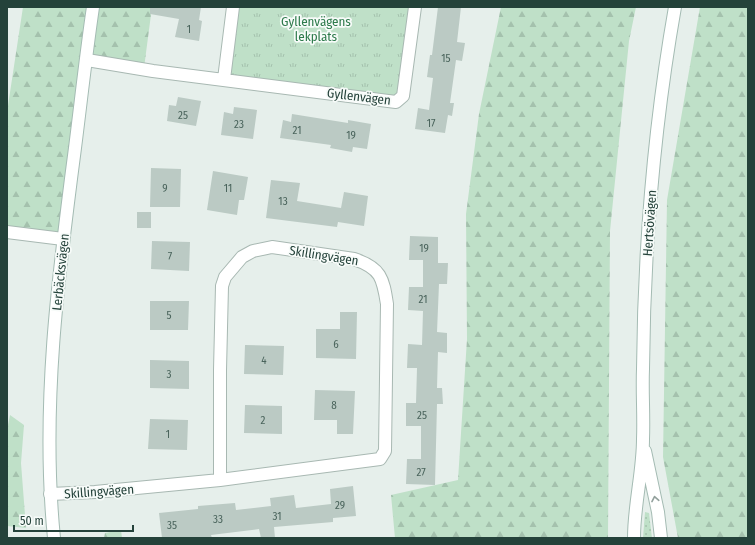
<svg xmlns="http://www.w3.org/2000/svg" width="755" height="545" viewBox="0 0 755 545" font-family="'Fira Sans Condensed',sans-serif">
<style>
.grass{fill:url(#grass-dots)}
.forest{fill:url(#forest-firs)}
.park{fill:url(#park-tufts)}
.building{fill:#bbcac4}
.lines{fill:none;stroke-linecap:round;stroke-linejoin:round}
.street-casing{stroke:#a8b8b2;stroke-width:14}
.secondary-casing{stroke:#a4bbb3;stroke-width:14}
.street{stroke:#fff;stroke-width:12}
.secondary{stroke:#fff;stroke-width:12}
.oneway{stroke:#92a09c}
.labels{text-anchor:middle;stroke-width:3.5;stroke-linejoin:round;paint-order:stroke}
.number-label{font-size:11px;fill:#4a645c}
.park-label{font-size:13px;fill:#2d7a4b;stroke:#f7fbf9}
.street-label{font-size:13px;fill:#24423a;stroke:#f7fbf9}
</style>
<defs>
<pattern id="grass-dots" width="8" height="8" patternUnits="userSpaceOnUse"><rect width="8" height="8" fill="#bfe0c8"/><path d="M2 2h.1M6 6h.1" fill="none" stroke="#a4c1ad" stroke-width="1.8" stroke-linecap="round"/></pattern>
<pattern id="forest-firs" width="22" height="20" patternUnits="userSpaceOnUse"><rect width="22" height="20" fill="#bfe0c8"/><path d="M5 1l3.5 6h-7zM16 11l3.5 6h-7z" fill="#a4c1ad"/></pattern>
<pattern id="park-tufts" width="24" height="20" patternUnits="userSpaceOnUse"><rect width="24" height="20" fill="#bfe0c8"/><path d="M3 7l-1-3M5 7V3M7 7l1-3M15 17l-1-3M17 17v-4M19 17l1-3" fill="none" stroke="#a4c1ad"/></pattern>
</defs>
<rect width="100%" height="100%" fill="#e6efeb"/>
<path class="grass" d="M645 512 649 513 652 538H643Z"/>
<path class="forest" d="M23 7H152L144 68 88 59 63 239 7 233V112Z
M501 7H636L629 41 610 231 608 538H395L391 495 458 480 467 339 466 214 479 114Z
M700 7H748V538H678L663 457 667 200Z
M10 415 24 425 21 463 26 528 7 526V430Z
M121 530 122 538H104L105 533Z"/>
<path class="park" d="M232 7H415L403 96 395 101 224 77Z"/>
<path class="building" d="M150 7H201L199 20 202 21 199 41 175 37 179 19 150 14Z
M438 7H461L457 42 465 43 462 61 456 60 450 103H454L452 116 448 115 445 133 415 129 418 108 429 110 433 78 427 77 430 55H432Z
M178 97 201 101 196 126 167 121 169 105 176 106Z
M234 107 257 110 253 139 221 135 224 112 233 114Z
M292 114 348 123V120L371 124 367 149 353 147 352 152 330 148 331 145 280 138 283 120 291 122Z
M151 168 181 169 180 207H150Z
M213 171 248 177 244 200H239L237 215 207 210Z
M271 180 300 183 297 201 341 208 344 192 368 196 364 226 338 222 337 227 266 218Z
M137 212H151V228H137Z
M410 236 438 237V263H448L447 284H439L437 332 447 333V353L438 352 437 388H442L443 404H437L435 485 406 484 407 459H421V426H406V403H416L417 368H407L408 344 422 345 423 311 408 310 409 287H423V260H409Z
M152 241 190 242 189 271 151 269Z
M150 301H189L188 330H150Z
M340 312H357L356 359 316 358V329H340Z
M245 345 284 346 283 375 244 374Z
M150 360 189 361V389L150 388Z
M315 390 355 391 353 434H337V420H314Z
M245 405 282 406V434L244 433Z
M150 419 188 420 187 450 148 449Z
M353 486 356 516 333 518V522L274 527 275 538H261L259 529 211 535 212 538H162L159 513 198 509V506L235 503 236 510 271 506 270 498 294 495 296 508 331 504 330 489Z"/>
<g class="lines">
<defs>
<path id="street" d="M87 60 153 71 396 102 403 96 415 7
M224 79 233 7
M7 232 63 239
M50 494 95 492 220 480 380 459 385 451 387 304C383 278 381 268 354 259L272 247 253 251 242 257 225 277 222 286 220 370V480"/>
<path id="secondary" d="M645 451 658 512 661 538
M54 538C41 408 58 277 75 148 81 101 86 54 93 7
M634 538C634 504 643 472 643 439 644 415 642 392 643 369 644 248 654 126 675 7"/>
</defs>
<use href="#street" class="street-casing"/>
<use href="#secondary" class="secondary-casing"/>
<use href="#street" class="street"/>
<use href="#secondary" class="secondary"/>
</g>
<defs><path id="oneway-chevron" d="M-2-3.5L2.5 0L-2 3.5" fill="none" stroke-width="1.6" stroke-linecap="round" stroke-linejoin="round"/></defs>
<use class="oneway" href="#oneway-chevron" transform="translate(655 499) rotate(-101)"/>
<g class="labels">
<g class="number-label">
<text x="189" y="33">1</text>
<text x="446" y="62">15</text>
<text x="183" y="119">25</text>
<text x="431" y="127">17</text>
<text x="239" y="128">23</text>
<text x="297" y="134">21</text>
<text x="351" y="139">19</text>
<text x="165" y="192">9</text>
<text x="228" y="192">11</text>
<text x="283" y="205">13</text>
<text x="424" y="252">19</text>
<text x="170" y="260">7</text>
<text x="423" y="303">21</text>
<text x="169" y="319">5</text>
<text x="336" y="348">6</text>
<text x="264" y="364">4</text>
<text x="169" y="378">3</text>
<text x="334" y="409">8</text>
<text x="422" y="419">25</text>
<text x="263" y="424">2</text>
<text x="168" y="438">1</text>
<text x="421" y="476">27</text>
<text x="340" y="509">29</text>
<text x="277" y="520">31</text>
<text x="218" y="523">33</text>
<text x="172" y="529">35</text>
</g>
<g class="park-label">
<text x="316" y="26">Gyllenvägens<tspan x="316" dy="15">lekplats</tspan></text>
</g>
<g class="street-label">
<text transform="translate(359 96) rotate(7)" y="5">Gyllenvägen</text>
<text transform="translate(649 223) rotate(-86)" y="5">Hertsövägen</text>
<text transform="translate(324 255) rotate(9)" y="5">Skillingvägen</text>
<text transform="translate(60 272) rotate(-84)" y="5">Lerbäcksvägen</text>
<text transform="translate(99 491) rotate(-4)" y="5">Skillingvägen</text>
</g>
</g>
<rect width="755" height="545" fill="none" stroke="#24423a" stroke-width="16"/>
<path d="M14 525v6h119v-6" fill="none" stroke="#24423a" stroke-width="2"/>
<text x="20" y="525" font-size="12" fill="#24423a" stroke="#f7fbf9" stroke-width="3" paint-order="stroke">50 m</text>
</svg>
